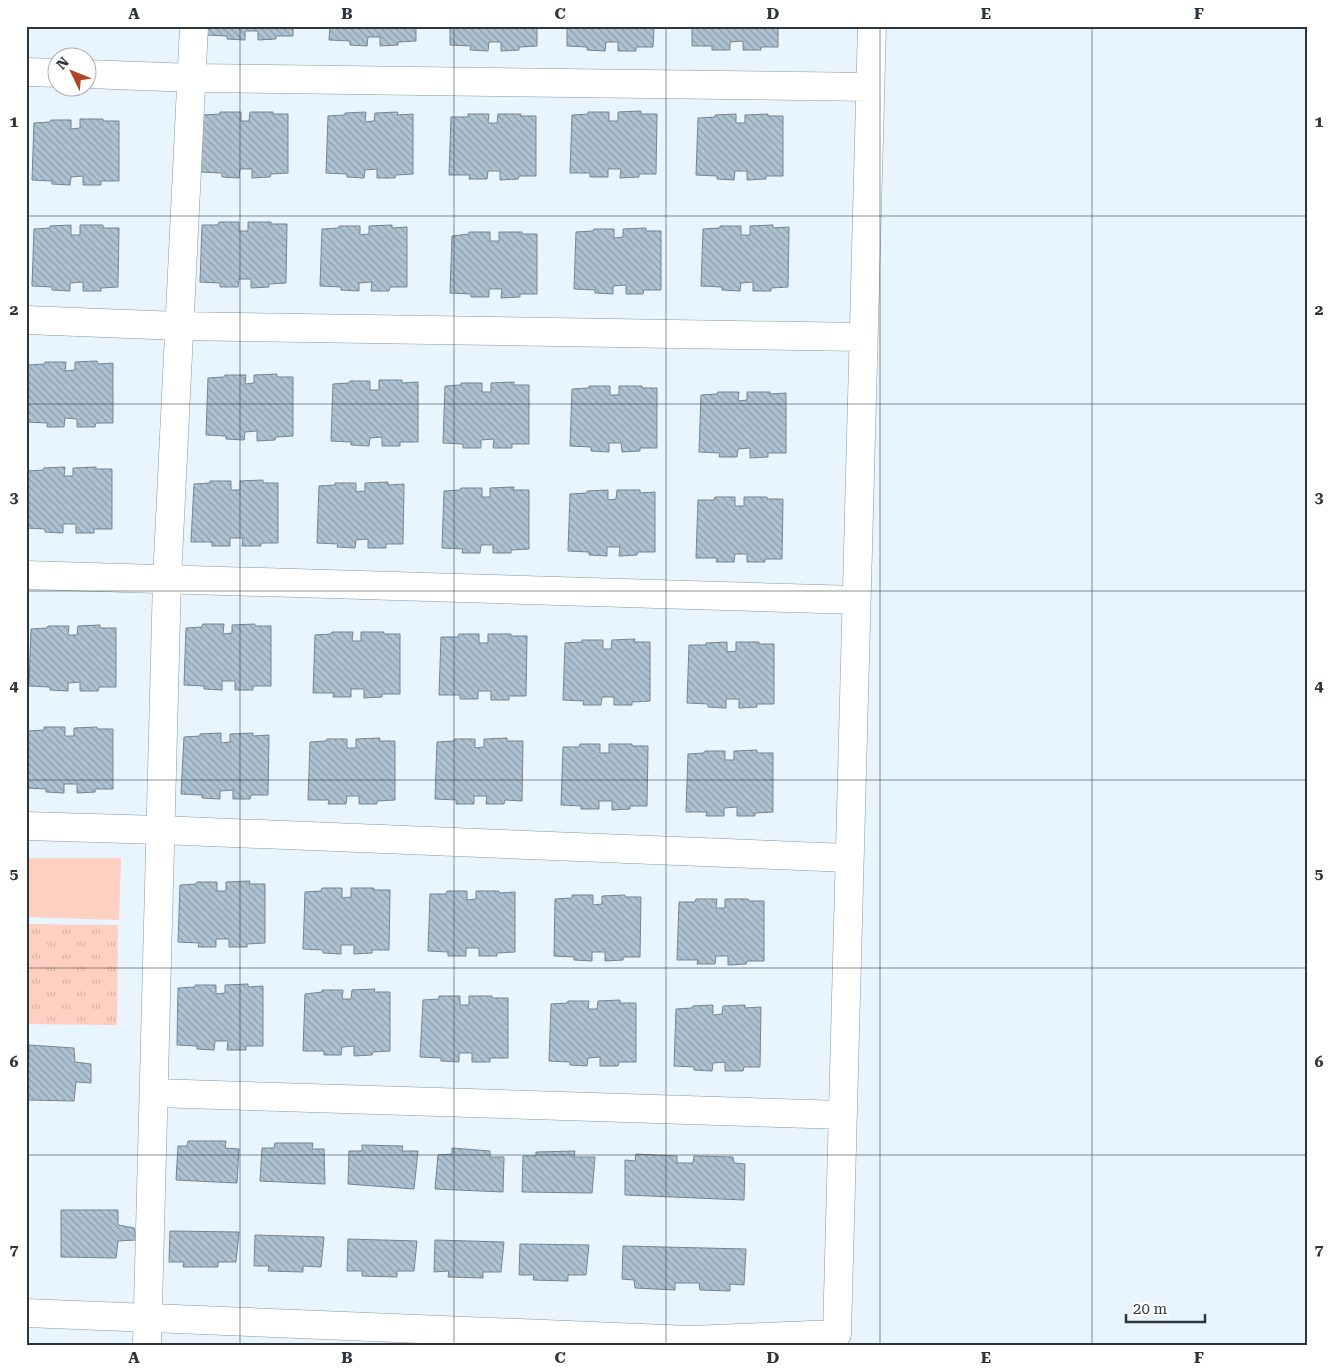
<svg xmlns="http://www.w3.org/2000/svg" width="1333" height="1371" viewBox="0 0 1333 1371" font-family="'Roboto Serif',serif">
<style>
.park{fill:url(#park-tufts)}
.pitch{fill:#fdd0c1}
.building{fill:url(#building-back-hatch);stroke:#738593}
.lines{fill:none;stroke-linecap:round;stroke-linejoin:round}
.minor-casing{stroke:#8699a7;stroke-width:29}
.minor{stroke:#fff;stroke-width:28}
.grid{fill:none;stroke:#2e363c;stroke-width:1;stroke-opacity:0.55}
.neatline{fill:none;stroke:#2e363c;stroke-width:2}
.grid-label{font-size:16px;text-anchor:middle;font-weight:bold;fill:#2e363c}
</style>
<defs>
<pattern id="park-tufts" width="24" height="20" patternUnits="userSpaceOnUse" patternTransform="scale(1.25)"><rect width="24" height="20" fill="#fdd0c1"/><path d="M3 7l-1-3M5 7V3M7 7l1-3M15 17l-1-3M17 17v-4M19 17l1-3" fill="none" stroke="#d9b3a7"/></pattern>
<pattern id="building-back-hatch" width="6" height="6" patternUnits="userSpaceOnUse" patternTransform="scale(1.25)"><rect width="6" height="6" fill="#aec2d1"/><path d="M-1 5l2 2M0 0l6 6M5-1l2 2" fill="none" stroke="#8e9eab"/></pattern>
</defs>
<rect width="100%" height="100%" fill="#e8f4fe"/>
<path class="park" d="M26 924 118 925 117 1025 26 1024Z"/>
<path class="pitch" d="M26 858H121L119 920 26 917Z"/>
<path class="building" d="M207 26H293V36H276V39L258 40V31H245V40L227 39V36L206 35Z
M330 26H416V41L398 42V45L380 46V37H368L367 46 350 45V41L329 40Z
M450 26H537V46L519 47V50L501 51V42H489L488 51 470 50 471 46 450 45Z
M567 26H654L653 47H636V51H618V42H606L605 51 587 50V47L567 46Z
M692 26H778V47H761V50H743V41L730 42V50H712V46H692Z
M641 111V114H657L656 174H639V177L620 178 621 169H608V177H590V173H570L572 115 588 114V112H609V121H618V112Z
M220 112H241V121H249L250 112H273V114H288V173L271 174 270 177 252 178V169H240L239 178 222 177V173L201 172 203 115 220 114Z
M366 112 365 122 374 121 375 113 398 112 397 115 413 114V174L396 175 395 178H377V169L365 170 364 178 347 177V174L326 173 328 116 345 115V113Z
M468 114H489L488 123H497L498 114H521L520 116H536V176H519L518 179 500 180V171H488L487 179H469L470 175H449L451 117H468Z
M736 114V123H745V115L768 114V116H783V176H766V179L747 180V171H735L734 180 717 179V176L696 175 698 118 715 117V115Z
M80 119H103V121H119V181H101V185H83V176L71 177 70 185 52 184V181L32 180 34 123 50 122 51 120H71V129L80 128Z
M219 222H239V231H248V222H271V224H287L286 283 269 284V287L251 288V279H239L238 287H220V283L200 282 202 225H218Z
M71 225V235H80V225H103V228H119L118 287 101 288V291H83V282L70 283V291L52 290V287L32 286 34 229 50 228V226Z
M392 225V228L407 227V287H390L389 291H371L372 282 359 283V291L341 290V287L320 286 322 229 339 228V226H360V235L369 234V226Z
M773 225V228L789 227 788 287 771 288V291H753V282L741 283 740 291 722 290V287L701 286 703 229 720 228V226H741V235H750V226Z
M646 228V231H661V290H644L643 294H626V285L613 286V294L595 293V290L574 289 576 232 593 231 594 229H614V238L623 237V229Z
M469 232H490V241H499V232H522V234H537V294H520V297L501 298 502 289H489V297H471V294L450 293 452 236 469 234Z
M97 361 98 364 113 363V423H96L95 427H77V419L65 418 64 427H47V423L26 422 28 365 45 364V362H66L65 371 75 370V362Z
M277 374V377H293V436L276 437 275 440 257 441V431L245 432 244 440 226 439V436L206 435 208 378 224 377 225 375H246L245 384 254 383V375Z
M379 380H402V383L418 382V442H400V446H382V437L370 438 369 446 351 445V442L331 441 333 384 349 383 350 381H370V390H379Z
M514 382V385H529V444H512V448H493L494 439 481 440V448H463V444L443 443 445 386 461 385V383H482V392H491V383Z
M589 386H610V395H619V386H642V388H657V448H640V451L622 452 621 443H609V452L591 451V447L570 446 572 389 589 388Z
M718 392H739L738 401 747 400V392H770V394L786 393V453H768V457L750 458V448L738 449 737 457H719L720 453 699 452 701 395 717 394Z
M65 467 64 476H73V468L96 467V469H112V529H94V533H76V524H63V533L45 532V529L26 528 27 471 43 470 44 468Z
M263 480V483H278V543H261V546H242L243 538H230V546H212V542H191L194 484 210 483V481H231V490H240V481Z
M388 482V485L404 484 403 544H386V548H368V539L356 540 355 548 337 547 338 544 317 543 319 486 335 485V483H356V492L365 491V483Z
M514 487 513 490H529V549L511 550V553H493V545H481L480 553H462L463 549 442 548 444 491 460 490 461 488H482V497H490V488Z
M608 490V500L616 499 617 490H640V493L655 492V552H638L637 555 619 556 620 547H607V556L589 555V552L568 551 570 494 587 493V491Z
M715 497H735V506H744V497H767V499H783L782 559H765V562H747V554H735L734 562H716L717 558H696L698 500H714Z
M203 624H224L223 634 232 633V625L255 624V626H271V686H253V690H235V681H222V690L204 689V686L184 685 186 628 202 627Z
M100 625V628H116V687H99L98 691H80V682L68 683V691L50 690V687L29 686 31 629 47 628 48 626H69L68 635H77L78 626Z
M332 632H353L352 641H361V632H384V634H400V694H382V697L364 698V689H351V697H333L334 693H313L315 635 331 634Z
M459 634H479V643H488V634H511V636H527L526 696H509V700H491V691H478V699H460V695H439L441 637H458Z
M635 639 634 642H650V701L632 702V705H614V697H602L601 705H583L584 701 563 700 565 643 582 642V640H603V649H611L612 640Z
M727 642V652L736 651V642H759V644H774V704H757V707L739 708V699H726V708L708 707V704L687 703 689 645H706V643Z
M44 727H65V736H74V728L97 727V729H113V789H95V792L77 793V784H64V793L46 792V789L26 788 28 731 44 730Z
M221 733V743L230 742V734L253 733V736L269 735 268 795H251L250 799H233V790L220 791V799L202 798V795L181 794 184 737 200 736V734Z
M380 738 379 741H395V800L377 801V804H359V796H347L346 804H328L329 800H308L310 742 326 741 327 739H347V748H356V739Z
M507 738V741H523L522 801 505 800 504 804H486L487 796H474V804H456V800L435 799 437 742 454 741V739H475V748L484 747V739Z
M580 744H600V753H609V744H632V746H648L647 806H630V809L612 810V801H599V809H581V806L561 805 563 747H579Z
M757 750V753H773V812L755 813V816H737V807L724 808V816H706L707 812H686L688 754 704 753 705 751H725V760H734V751Z
M250 881 249 884H265V943L247 944V947H229V939H216V947H198L199 943 178 942 180 885 196 884 197 882H217V891H226V882Z
M322 888H342V898L351 897V888H374V890H390L389 950H372V953L354 954V945H341V954L323 953V950L303 949 305 892 321 891Z
M447 891H467V900L476 899V891H499V893L515 892V952L497 953V956H479V948H466V956H448V952L428 951 430 894H446Z
M572 895H593V905L602 904V896L625 895V897H641L640 957H623V960L605 961V952H592V961L574 960V957L554 956 555 899 572 898Z
M696 899H717L716 908H725V899H748L749 901H764V961H747L746 964 728 965V956H716L715 964H697L698 960H677L679 902H695Z
M248 984V987L263 986V1046H246V1050H227L228 1041H215L214 1050 197 1049V1046L177 1045 178 988 195 987V985H216V994L225 993V985Z
M375 989 374 992H390V1051L373 1052 372 1055 354 1056V1046L342 1047 341 1055H324V1051H303L305 994 322 992V990H343L342 999H351L352 990Z
M439 996H460V1005H469V996H492V998H508V1058H490V1062H472V1053H459V1062L441 1061V1058L420 1057 423 1000 439 999Z
M620 1000V1003H636V1062H619L618 1066H600V1057L588 1058 587 1066 570 1065V1062L549 1061 551 1004 567 1003 568 1001H589L588 1009H597L598 1001Z
M713 1005V1015L722 1014 723 1006 745 1005V1008L761 1007 760 1067H744L743 1071H725V1062L713 1063 712 1071 694 1070V1067L674 1066 676 1009 692 1008 693 1006Z
M29 1045 74 1048 75 1062 91 1064V1083L76 1082 74 1101 28 1100Z
M188 1141H226L225 1148 239 1149 237 1183 176 1180 178 1146H187Z
M275 1143H313L312 1149H324L325 1184 260 1181 262 1148H274Z
M362 1145 403 1146 402 1151H418L414 1189 348 1184 349 1151H362Z
M452 1148 490 1151V1157H504L503 1192 435 1189 438 1155 452 1154Z
M575 1151 574 1157H595L592 1193 522 1192 523 1156H536V1152Z
M636 1154 677 1156V1163H693L694 1156 733 1157 734 1163 745 1164 744 1200 625 1195V1160L635 1161Z
M61 1210H118V1225L134 1228 136 1240 118 1241 116 1258 61 1257Z
M170 1231 239 1232 236 1262H218V1267H183L184 1262H169Z
M255 1235 324 1237 321 1267 303 1266V1272L268 1271 269 1266H254Z
M348 1239 417 1241 414 1271H397V1277L362 1276V1271H347Z
M435 1240 504 1242 501 1272H483V1278L448 1277 449 1271 434 1272Z
M520 1244 589 1245 586 1275H568V1281L533 1280 534 1275H519Z
M623 1246 746 1249 744 1285 730 1284V1291L700 1290 699 1283H675V1290L635 1288 634 1280 622 1279Z"/>
<g class="lines">
<defs>
<path id="minor" d="M26 72 58 73
M88 74 192 78 870 87
M26 320 179 326 863 337
M26 575 856 600
M26 826 160 830 849 858
M154 1093 843 1115
M26 1313 690 1340 837 1334 872 26
M147 1345 167 580 194 26"/>
</defs>
<use href="#minor" class="minor-casing"/>
<use href="#minor" class="minor"/>
</g>
<path class="grid" d="M240 26V1345M454 26V1345M666 26V1345M880 26V1345M1092 26V1345M26 216H1307M26 404H1307M26 591H1307M26 780H1307M26 968H1307M26 1155H1307"/>
<rect width="1333" height="1371" fill="none" stroke="#ffffff" stroke-width="55"/>
<g transform="translate(72 72) rotate(313)"><circle r="24" fill="#ffffff" stroke="#abafb1"/>
<path d="M0-4L9 19L0 12L-9 19Z" fill="#ae4623"/>
<text y="-8" font-size="14" font-weight="bold" text-anchor="middle" fill="#2e363c">N</text>
</g>
<path d="M1126 1314v8h79v-8" fill="none" stroke="#2e363c" stroke-width="2.5"/>
<text x="1133" y="1314" font-size="15" fill="#2e363c" stroke="#ffffff" stroke-width="4" paint-order="stroke">20 m</text>
<rect x="28" y="28" width="1278" height="1316" class="neatline"/>
<g class="grid-label">
<text x="134" y="19">A</text>
<text x="347" y="19">B</text>
<text x="560" y="19">C</text>
<text x="773" y="19">D</text>
<text x="986" y="19">E</text>
<text x="1199" y="19">F</text>
<text x="14" y="127">1</text>
<text x="1319" y="127">1</text>
<text x="14" y="315">2</text>
<text x="1319" y="315">2</text>
<text x="14" y="503">3</text>
<text x="1319" y="503">3</text>
<text x="14" y="691">4</text>
<text x="1319" y="691">4</text>
<text x="14" y="879">5</text>
<text x="1319" y="879">5</text>
<text x="14" y="1067">6</text>
<text x="1319" y="1067">6</text>
<text x="14" y="1255">7</text>
<text x="1319" y="1255">7</text>
<text x="134" y="1363">A</text>
<text x="347" y="1363">B</text>
<text x="560" y="1363">C</text>
<text x="773" y="1363">D</text>
<text x="986" y="1363">E</text>
<text x="1199" y="1363">F</text>
</g>
</svg>
